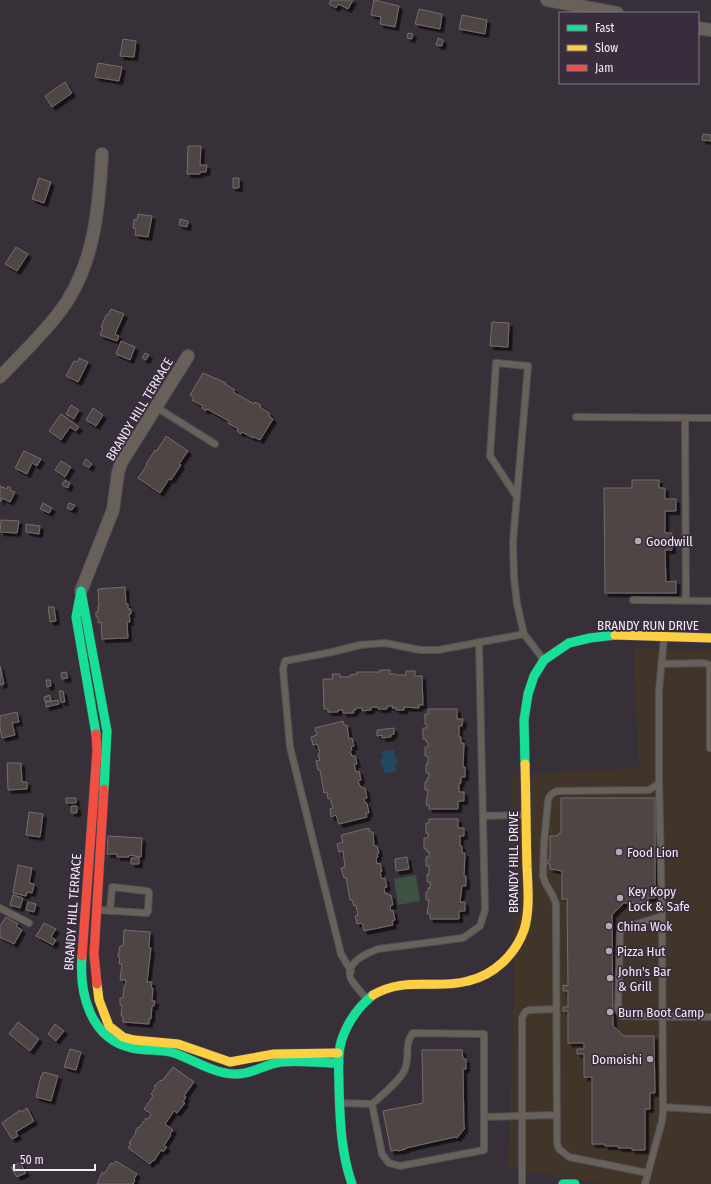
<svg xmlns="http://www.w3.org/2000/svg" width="711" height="1184" viewBox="0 0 711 1184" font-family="'Fira Sans Condensed',sans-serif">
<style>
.commercial{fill:#41352a}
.green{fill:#3c5242}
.water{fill:#234960}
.building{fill:#4f4544;stroke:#746c6e;filter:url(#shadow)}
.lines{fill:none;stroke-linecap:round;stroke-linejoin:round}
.lane-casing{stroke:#544f56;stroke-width:8}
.street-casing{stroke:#544f56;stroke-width:14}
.fast-casing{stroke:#544f56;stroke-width:10}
.slow-casing{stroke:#544f56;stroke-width:10}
.jam-casing{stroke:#544f56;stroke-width:10}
.lane{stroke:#68615a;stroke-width:6}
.street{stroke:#68615a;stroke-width:12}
.fast{stroke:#16e098;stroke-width:9}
.slow{stroke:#ffcf43;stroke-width:9}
.jam{stroke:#f24e42;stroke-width:9}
.poi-dot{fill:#b1a9b3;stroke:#382c3d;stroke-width:1.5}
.labels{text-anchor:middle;stroke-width:3.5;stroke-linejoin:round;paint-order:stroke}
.street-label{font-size:13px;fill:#f2eaf5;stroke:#382c3d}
.poi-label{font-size:13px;fill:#f2eaf5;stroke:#382c3d;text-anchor:start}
</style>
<defs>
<filter id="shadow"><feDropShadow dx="3.5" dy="3.5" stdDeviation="0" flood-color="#0009"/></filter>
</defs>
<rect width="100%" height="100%" fill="#373039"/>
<path class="commercial" d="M633 648 711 650V1184H604L508 1168 514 993 511 775 639 768Z"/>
<path class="green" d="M416 875 420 901 398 905 394 879Z"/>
<path class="water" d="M394 750 395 757H397L398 764H395L396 772 384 773 383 766H381L380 759 383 758 382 751Z"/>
<path class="building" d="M331 0H330H353L348 9 338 4 336 8 329 4Z
M374 0 399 6 395 27 380 24 381 17 371 15Z
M419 9 442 14 440 29 415 24Z
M462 15 487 20 485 34 459 29Z
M408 33 413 34 412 39 407 38Z
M438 38 443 40 442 46 436 45Z
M123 39 136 41 134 57 120 56Z
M98 63 122 67 119 81 95 77Z
M65 82 72 93 52 107 45 96Z
M703 134 711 135V141L702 140Z
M188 146H201L200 165H207L206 172H200V174H187Z
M39 178 51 182 44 203 32 199Z
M233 178H239V188H233Z
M138 214 152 216 148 237 135 235 136 229 133 228 134 219 137 220Z
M180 219 188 221 187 227 179 225Z
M16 247 28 254 17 271 5 264Z
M111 309 124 314 115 334 119 336 117 341 100 335 103 328 101 327 106 315H108Z
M492 322 509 323 508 347 490 346Z
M121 341 135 347 130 360 116 354Z
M145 353 149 355 146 360 142 358Z
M79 358 88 362 78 382 66 376 74 361 78 362Z
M203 373 226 383 225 384 235 390 233 392 254 404 255 402 261 405 260 407 270 414 269 416 273 419 260 440 254 437 253 438 242 432 241 434 237 431 238 429 228 423 229 421 207 409 206 411 202 408 203 406 192 400 194 398 190 395Z
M71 405 79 410 74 419 66 414Z
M93 408 103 415 96 426 86 420Z
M61 414 79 427 76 431 70 427 61 440 49 431Z
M166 436 188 451 179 464 181 465 171 480 169 479 160 493 138 478 147 465 146 464 155 450 157 451Z
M24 451 41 459 37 466 32 463 27 474 15 468Z
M86 459 92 464 89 468 83 464Z
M61 461 71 467 65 477 55 470Z
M65 480 70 483 68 488 62 485Z
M632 480H659V488H665V499H676V511H665V533H672V550H665L666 582 676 581V593H605L604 488H632Z
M0 486 7 489 8 486 11 488 10 490 15 492 10 502 2 498 0 502Z
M43 503 52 508 49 513 40 509Z
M69 503 75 505 72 510 67 508Z
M1 520 19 521 17 533 0 532Z
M26 524 40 526 39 534 26 532Z
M125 587 126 604H128V609H131V614H129L130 622H127L128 638 102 639 101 622 98 623V617H96V612H98V606H99L98 589Z
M48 607H54L56 621 50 622Z
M0 666 4 684 0 685Z
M380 670H390V674H396L397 675H406V671H415V676H422L423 705H419V708L404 707V710H396V708H392L393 706H387V709H378V707H371V710L362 711V708H356V710H353L354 713H343V710H338V712H328V709H324L323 679H333L332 674H340V677H350V675L357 674V672H380Z
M66 672 68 678 62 679 61 673Z
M46 680H50L51 686 47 687Z
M59 691H63L65 702H61Z
M50 695 51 701 45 702 44 697Z
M58 700 59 704 46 707V702Z
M428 709H457V719H463L462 726H459V737H461V743H464L463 767H465V777H461V783H459V792H464V801H458V809H429V805H426L428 790H425V782H427V778H429V773H426V764H428V756H425V747H428V742H426V739H423V728H427L426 724H425V714H428Z
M17 712 19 722 12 723 15 735 2 738 0 728V716Z
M343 721 344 725H347L349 739 352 738 354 746 351 747 352 750 350 751 352 756H355L357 764H354L356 772 359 771 361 780 358 781 360 786H361L362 788H365L367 798 364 799 365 803H367L369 813H366L367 817 339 824 336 815 331 817 330 809 333 808 330 798 328 799 327 792 324 793 320 770H318L316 761 320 760 318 754 320 753 317 744 313 745 311 737 317 735 315 728Z
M394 728V734L391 735V737L382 738V735L377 736V730Z
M7 763H21L22 782H27V789L8 790Z
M66 798H76V803H66Z
M561 798H655V898H648V903H624L612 915 613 1026 624 1036H654L655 1093H650V1109H645V1150H632V1148H618V1146H605V1144H592V1077H584V1054H577V1049H584V1043H568V1011H563V1007H568V991H563V985L568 986 567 899H562V871L550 869V864H548V860H550V836H558V834L561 833Z
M71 806H77V813H71Z
M29 812 43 814 40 837 26 835Z
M429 819H458V828H464V836H460V846H462V853H465L464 876H466V886H462L460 902H465V911H459V919H430V914H427L429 900H426V892H428V888H430V882H427V874H429V866H426V857H429V852H427V849H424V838H428V833H426V823H429Z
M369 828 370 832H373L374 846H377L379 853 377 854 378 857 376 858 377 864 380 863 382 871 380 872 382 879 385 878 387 887 384 888 385 893H387L388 895H391L393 905 390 906 391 911 393 910 395 920 392 921 393 925 364 931 362 923 357 924 355 916 358 915 356 905 354 906 352 900H350L346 877 344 878 341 868 345 867 343 851 339 852 337 844 343 842 341 835Z
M108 836 142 838 141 857 129 855V857H117V854H107Z
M407 857 409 869 396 871 395 859Z
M131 858H139V864H131Z
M18 865 32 868 29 883 34 884 32 893 27 892 26 896 13 893Z
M13 895 23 898 20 908 10 905Z
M28 902 36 904 34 912 26 910Z
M6 917 18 924 16 926 22 930 14 944 0 937V926Z
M44 923 56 929 51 937 56 940 53 945 36 936Z
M124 930 150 932 149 948H151L147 982H152L151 988H153L152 1001H155L154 1006H152L151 1019H149V1024L123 1022V1016H121L122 1005H120V998H123L124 986H125L126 980H120L122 964H119L120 957H118L120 946H123Z
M18 1022 39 1039 30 1051 9 1034Z
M55 1024 64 1031 56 1041 48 1034Z
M70 1049 81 1052 76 1070 64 1067Z
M422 1050H462L463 1059H466V1069H463L464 1127 465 1128 457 1138 455 1137 406 1148V1149L398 1151V1150L391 1151 383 1111 423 1103Z
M173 1067 194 1082 184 1096 186 1097 183 1102 185 1103 177 1113 174 1111 165 1124 173 1130 170 1134 171 1135 164 1145 167 1147 163 1152 161 1150 154 1161 153 1160 150 1164 128 1148 131 1144 129 1143 136 1133 135 1132 138 1127 139 1128 146 1118 148 1119 151 1114 144 1109 153 1096 151 1094 156 1087 154 1086 161 1080 162 1081Z
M43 1072 58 1076 51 1101 36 1097 41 1076H42Z
M27 1108 34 1121 16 1132 18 1136 12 1139 2 1123 20 1110 21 1112Z
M116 1161 137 1174 134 1179 135 1180 133 1184H97L102 1172 104 1174 111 1163 113 1164Z
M20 1162 26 1173 17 1177 11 1167Z"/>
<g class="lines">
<defs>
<path id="lane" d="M156 407 215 444
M576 417 711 418
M685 418 686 601
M517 497 490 456 496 363 528 366 513 542 514 577 517 604 524 634 543 659
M633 600 711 601
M661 664 704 663 710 665V748H711
M483 816 525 815
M0 908 29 923
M99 910 147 913 148 911 149 892 147 891 112 887 110 911
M662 916 626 927 620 932 618 1009 621 1016 711 1017
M351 971 341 954 290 747 283 669 285 661 332 652 360 645 385 643 420 650H438L524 634
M367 999C362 993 355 986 351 979 344 963 367 953 378 949L463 938 480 926 485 910 479 642
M341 1103 372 1104C382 1095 400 1081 405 1069 410 1057 404 1043 413 1033L484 1034V1150L400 1166 389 1163 382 1154 372 1104
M663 1107 711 1110
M484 1117 557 1115
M648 1173 569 1157 559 1149 557 1143 556 904 553 896 546 884 543 876 544 843 548 801C549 795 552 793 557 791L649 790 658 784 659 780V690L664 638
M522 1184V1018L525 1012 529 1010 556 1009
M645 1184 662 1121 663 1111 662 916 659 781"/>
<path id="street" d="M547 0 617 13
M698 28 711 30
M0 377C20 356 41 336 58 314 94 269 99 209 102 154
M81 591 113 510 118 473 121 463 188 356"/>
<path id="fast" d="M96 734 76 617 81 591 107 731 104 789
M525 764 524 720 528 694 534 676 544 660 569 643 590 638 615 635
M82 956C79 993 90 1039 132 1048 146 1051 160 1049 174 1053 194 1060 213 1073 234 1074 251 1075 265 1064 281 1062 300 1060 320 1063 339 1063
M352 1184C341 1153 340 1121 339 1088 339 1072 337 1057 341 1042 347 1023 358 1007 373 995
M563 1184H575"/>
<path id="slow" d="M615 635 711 638
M97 984 99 1000 109 1026 123 1037 134 1040 178 1044 230 1062 274 1054 338 1053
M373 995C406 976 434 990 468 981 494 975 515 955 524 930 530 912 528 886 527 867 526 832 526 798 525 764"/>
<path id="jam" d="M82 956 97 751 96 734
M97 984 94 954 104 789"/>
</defs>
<use href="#lane" class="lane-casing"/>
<use href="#street" class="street-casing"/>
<use href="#fast" class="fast-casing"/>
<use href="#slow" class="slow-casing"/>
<use href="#jam" class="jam-casing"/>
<use href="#lane" class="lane"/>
<use href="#street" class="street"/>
<use href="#fast" class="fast"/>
<use href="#slow" class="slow"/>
<use href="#jam" class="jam"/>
</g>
<g class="poi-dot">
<circle cx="638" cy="541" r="4"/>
<circle cx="619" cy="852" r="4"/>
<circle cx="620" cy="898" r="4"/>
<circle cx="609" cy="926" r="4"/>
<circle cx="609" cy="951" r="4"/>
<circle cx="610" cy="978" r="4"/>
<circle cx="610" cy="1012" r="4"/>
<circle cx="650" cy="1059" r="4"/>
</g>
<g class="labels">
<g class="street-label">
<text transform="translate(139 409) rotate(-59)" y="5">BRANDY HILL TERRACE</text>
<text x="648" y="630">BRANDY RUN DRIVE</text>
<text transform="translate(513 862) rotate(-90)" y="5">BRANDY HILL DRIVE</text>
<text transform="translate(72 912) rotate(-86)" y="5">BRANDY HILL TERRACE</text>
</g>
<g class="poi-label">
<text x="646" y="546">Goodwill</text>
<text x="627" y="857">Food Lion</text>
<text x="628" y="896">Key Kopy<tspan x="628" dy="15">Lock &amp; Safe</tspan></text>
<text x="617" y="931">China Wok</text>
<text x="617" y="956">Pizza Hut</text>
<text x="618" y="976">John's Bar<tspan x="618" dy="15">&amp; Grill</tspan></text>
<text x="618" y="1017">Burn Boot Camp</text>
<text x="642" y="1064" text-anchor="end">Domoishi</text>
</g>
</g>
<rect x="559" y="12" width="140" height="72" fill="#382c3d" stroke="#827887"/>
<rect x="567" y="25" width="20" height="6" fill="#16e098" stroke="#827887"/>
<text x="595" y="32" font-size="12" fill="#f2eaf5">Fast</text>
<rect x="567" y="45" width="20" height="6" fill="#ffcf43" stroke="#827887"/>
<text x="595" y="52" font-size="12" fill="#f2eaf5">Slow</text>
<rect x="567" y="65" width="20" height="6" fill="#f24e42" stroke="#827887"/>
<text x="595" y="72" font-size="12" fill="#f2eaf5">Jam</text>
<path d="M14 1164v6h81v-6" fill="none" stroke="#f2eaf5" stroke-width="2"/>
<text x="20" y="1164" font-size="12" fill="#f2eaf5" stroke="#382c3d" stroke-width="3" paint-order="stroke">50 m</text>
</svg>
